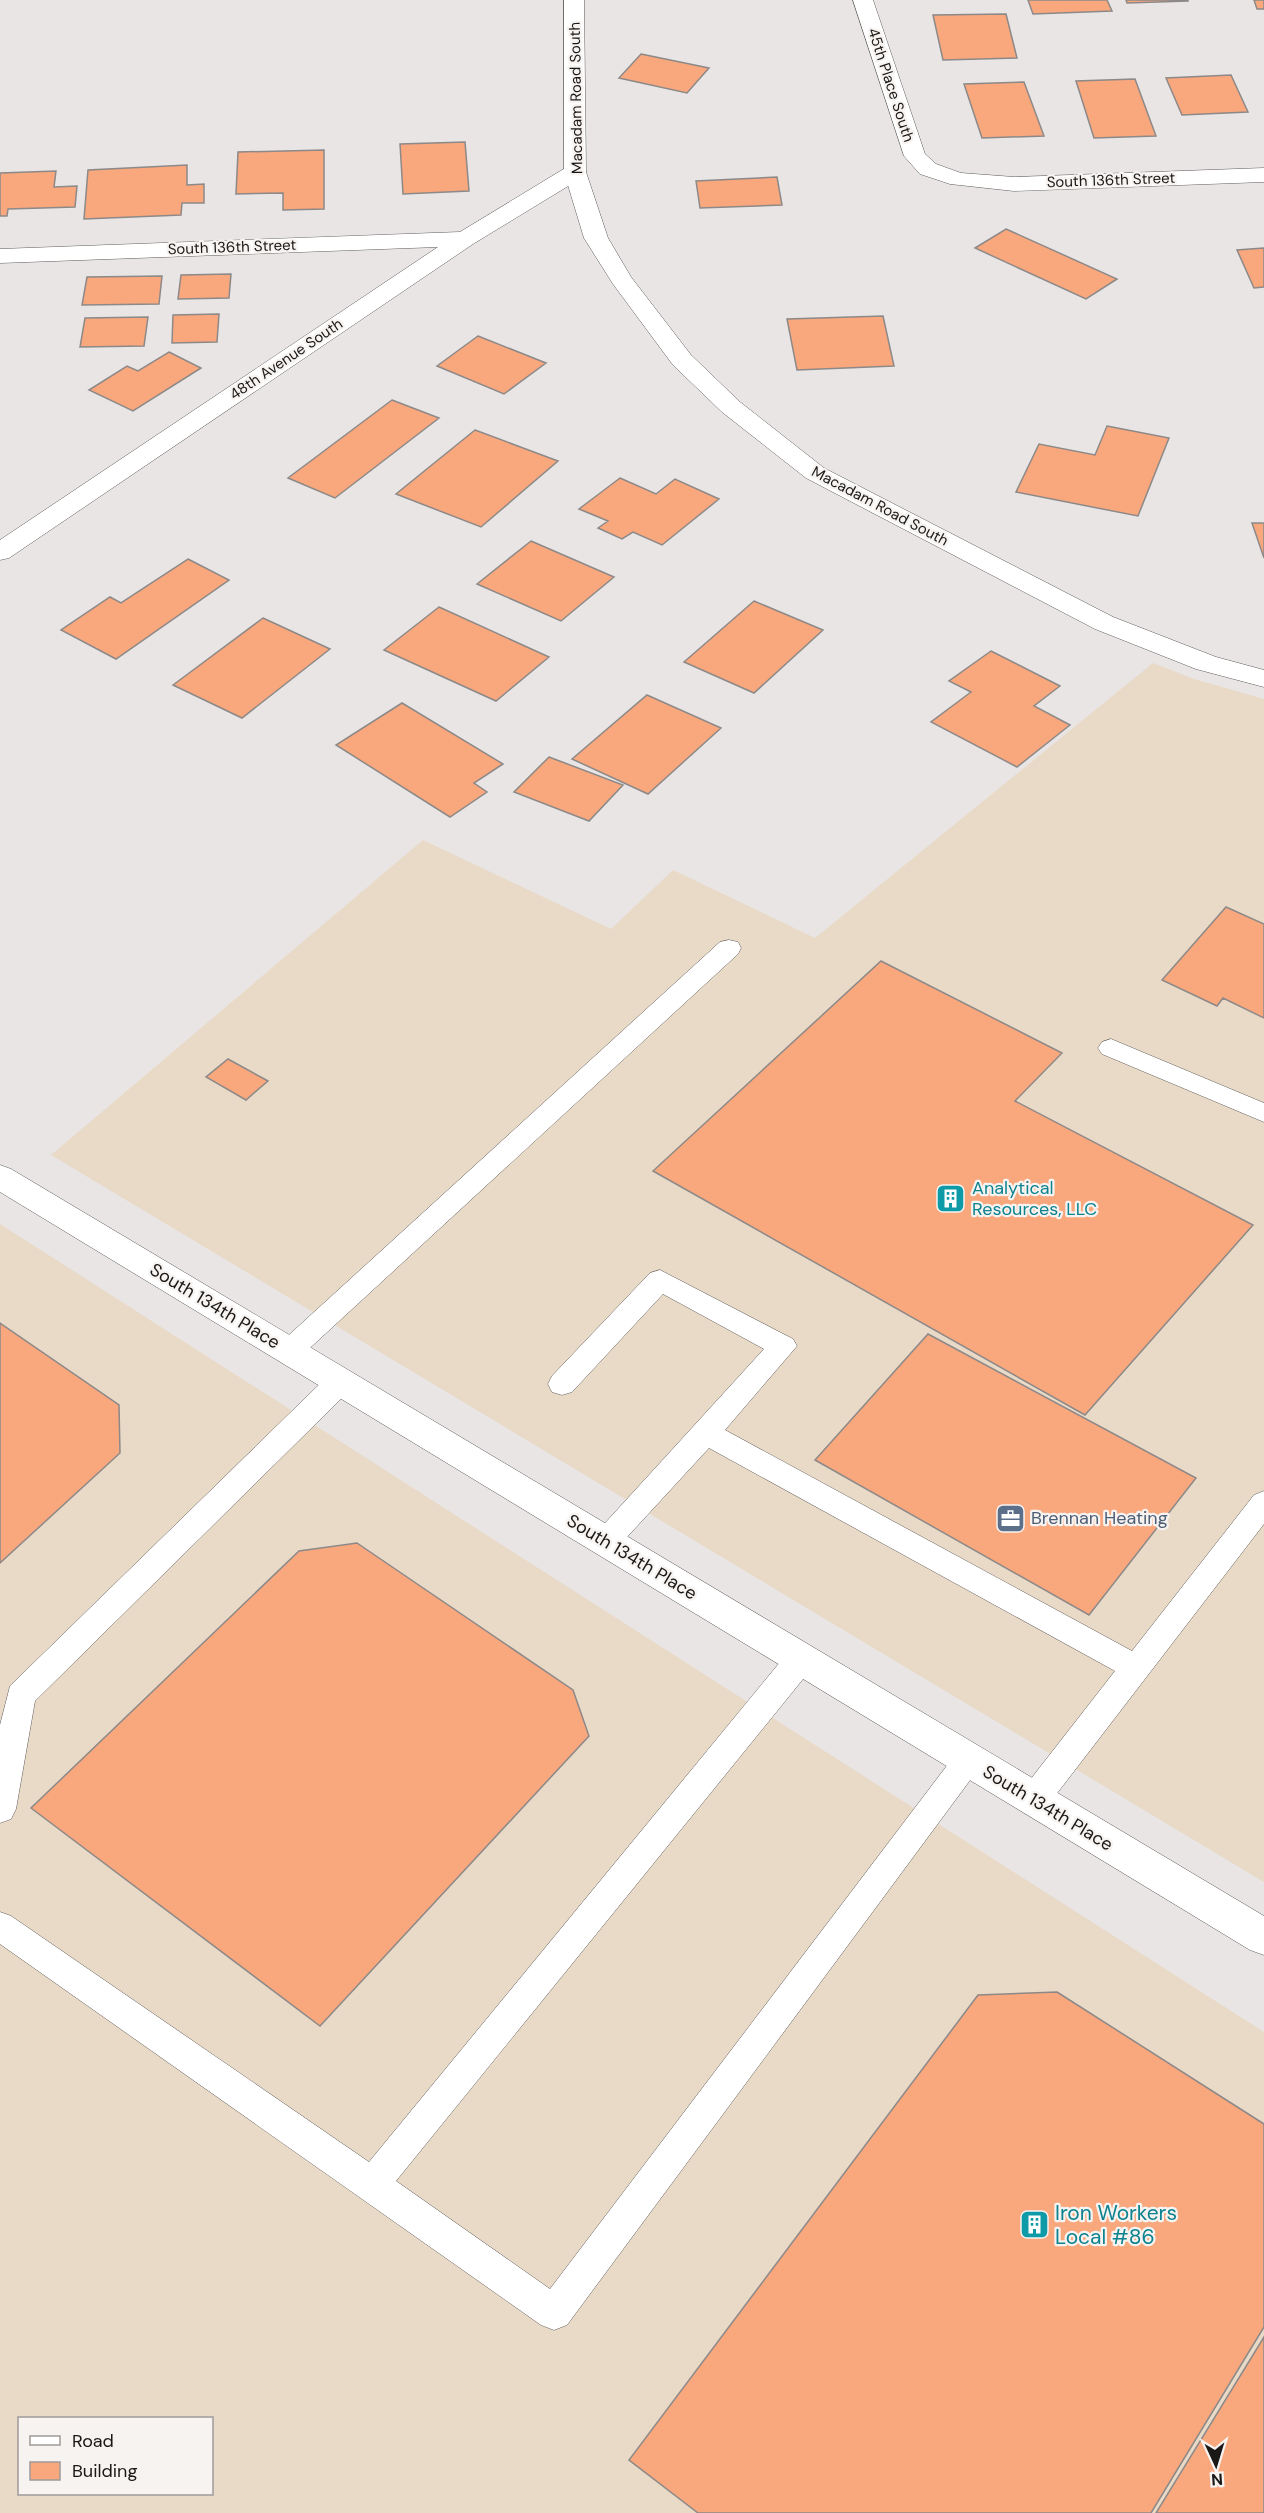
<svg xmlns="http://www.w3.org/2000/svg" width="1264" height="2513" viewBox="0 0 1264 2513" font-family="'DM Sans',sans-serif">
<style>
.industrial{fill:#e9dac7;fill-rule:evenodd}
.building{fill:#f9a77d;stroke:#8c8988;stroke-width:1.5}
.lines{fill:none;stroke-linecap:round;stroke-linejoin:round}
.lane-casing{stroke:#605d5c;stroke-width:1}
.street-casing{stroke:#605d5c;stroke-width:1}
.secondary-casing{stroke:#605d5c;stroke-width:1}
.lane{fill:#fff;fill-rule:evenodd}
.street{fill:#fff;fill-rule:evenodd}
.secondary{fill:#fff;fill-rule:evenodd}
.labels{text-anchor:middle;stroke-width:4.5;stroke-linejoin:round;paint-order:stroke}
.far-street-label{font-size:15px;fill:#191817;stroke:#f6f3f1}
.culture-label{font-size:18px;fill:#0d838f;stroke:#f6f3f1;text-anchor:start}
.street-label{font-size:18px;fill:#191817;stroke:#f6f3f1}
.service-label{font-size:18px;fill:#4e5e75;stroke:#f6f3f1;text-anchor:start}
.near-culture-label{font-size:21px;fill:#0d838f;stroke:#f6f3f1;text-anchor:start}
</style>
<rect width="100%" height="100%" fill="#e8e5e4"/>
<path class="industrial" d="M1153 663 1194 679 1264 699V1882L51 1155 423 840 611 929 673 870 815 938Z
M0 1224 1264 2032V2513H0ZM20 2418H212V2494H20Z"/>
<path class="building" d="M1028 0H1107L1112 11 1033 14Z
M1126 0H1188V1L1127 3Z
M1254 0H1264V9H1257Z
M1006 14 1017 58 943 60 933 15Z
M641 54 709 68 687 93 619 78Z
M1231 75 1248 112 1182 115 1166 78Z
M1135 79 1156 136 1094 138 1076 81Z
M1024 82 1044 136 982 138 964 84Z
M465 142 469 191 403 194 400 144Z
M324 150V209L283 210V193L236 194 238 152Z
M187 165V185L204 184V203H182L181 215 84 219 88 170Z
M56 171 54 187 77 186 75 207 8 209 7 216H0V173Z
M777 177 782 205 700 208 696 181Z
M1006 229 1117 279 1086 299 975 248Z
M1264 248V287L1254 288 1237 250Z
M231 274 229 298 178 299 181 275Z
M162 276 159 304 82 305 87 277Z
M219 314 217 342 172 343 173 315Z
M883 316 894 366 797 370 787 319Z
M148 317 144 346 80 347 85 318Z
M478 336 546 363 504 394 437 366Z
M169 352 201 368 133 411 89 390 127 366 138 371Z
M392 400 439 418 335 498 288 478Z
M1107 426 1169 438 1138 516 1016 492 1039 444 1095 455Z
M475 430 558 461 481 527 396 494Z
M620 478 656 494 675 479 719 499 662 545 633 532 622 539 598 528 608 521 579 509Z
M1252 523H1264V558Z
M531 541 614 577 561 621 477 584Z
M188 559 229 580 116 659 61 630 110 597 121 603Z
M754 601 823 630 754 693 684 662Z
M439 607 549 657 496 701 384 650Z
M263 618 330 649 242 718 173 685Z
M991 651 1060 686 1034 706 1070 725 1017 767 931 722 971 692 949 681Z
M647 695 721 728 648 794 572 759Z
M402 703 503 764 474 783 487 792 450 817 336 745Z
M549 757 623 785 589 821 514 792Z
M1226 907 1264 924V1018L1223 998 1217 1006 1162 980Z
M881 961 1062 1053 1015 1101 1253 1225 1085 1415 653 1171Z
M228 1059 268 1081 246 1100 206 1077Z
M0 1323 119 1405 120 1453 0 1563Z
M928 1334 1196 1478 1089 1615 815 1460Z
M357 1543 573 1690 589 1736 320 2026 31 1808 299 1551Z
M1057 1992 1264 2124V2327L1151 2513H698L629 2460 978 1995Z
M1264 2337V2513H1156Z"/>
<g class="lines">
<defs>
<path id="lane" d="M729 940 738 942 741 948 738 954 299 1358 289 1362 279 1358 275 1351 279 1344 720 942Z
M1111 1039 1264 1103V1122L1102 1054 1098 1048 1102 1042Z
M660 1270 793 1339 797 1346 725 1430 1132 1651 1254 1495 1264 1491V1524L1045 1809 1034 1813 1023 1809 1018 1799 1023 1789 1115 1671 709 1448 616 1549 606 1553 596 1549 591 1541 596 1533 764 1349 663 1294 572 1392 562 1395 552 1392 548 1384 552 1376 650 1273Z
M340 1371 350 1374 354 1382 350 1390 35 1701 16 1809 11 1819 0 1823V1725L10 1686 330 1374Z
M801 1646 812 1650 816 1659 812 1668 396 2181 550 2289 958 1751 969 1747 980 1751 985 1760 567 2325 554 2330 541 2325 0 1944V1912L11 1916 369 2162 790 1650Z"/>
<path id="street" d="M853 0H873L925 154 936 164 961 173 1014 177 1264 168V182L1014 191 950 184 920 174 904 156Z
M575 165 583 167 586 172 583 177 473 244 9 558 0 560V540L438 247 0 263V249L460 232 567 167Z
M0 1165 11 1169 1264 1916V1955L1250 1950 0 1192Z"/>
<path id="secondary" d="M564 0H584L586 172 608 238 631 277 691 355 740 402 824 468 1113 617 1216 657 1264 670V687L1196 669 1095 629 806 478 722 412 673 365 613 284 584 238 564 172Z"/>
</defs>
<use href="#lane" class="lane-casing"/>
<use href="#street" class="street-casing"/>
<use href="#secondary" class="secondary-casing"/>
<use href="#lane" class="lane"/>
<use href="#street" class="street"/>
<use href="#secondary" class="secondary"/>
</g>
<defs>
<symbol id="building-square" viewBox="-11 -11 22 22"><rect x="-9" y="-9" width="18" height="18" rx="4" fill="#0f9aa8" stroke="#f6f3f1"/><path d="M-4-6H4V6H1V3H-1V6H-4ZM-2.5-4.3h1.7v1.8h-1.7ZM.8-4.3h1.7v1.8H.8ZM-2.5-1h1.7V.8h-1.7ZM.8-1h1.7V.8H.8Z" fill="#fff"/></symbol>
<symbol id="office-square" viewBox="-11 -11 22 22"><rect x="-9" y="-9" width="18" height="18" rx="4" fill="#5c6f8a" stroke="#f6f3f1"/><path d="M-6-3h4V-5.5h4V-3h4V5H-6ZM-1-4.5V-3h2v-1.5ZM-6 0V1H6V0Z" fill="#fff"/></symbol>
</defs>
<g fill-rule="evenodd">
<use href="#building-square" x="934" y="1182" width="33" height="33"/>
<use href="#office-square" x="994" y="1502" width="33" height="33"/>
<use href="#building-square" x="1018" y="2208" width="33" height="33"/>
</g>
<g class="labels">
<g class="far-street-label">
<text transform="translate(891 85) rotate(72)" y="5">45th Place South</text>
<text transform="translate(576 98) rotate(-91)" y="5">Macadam Road South</text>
<text transform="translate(1111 180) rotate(-2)" y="5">South 136th Street</text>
<text transform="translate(232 247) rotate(-2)" y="5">South 136th Street</text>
<text transform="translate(286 359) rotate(-34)" y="5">48th Avenue South</text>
<text transform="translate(880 506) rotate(28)" y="5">Macadam Road South</text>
</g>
<g class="culture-label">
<text x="972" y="1194">Analytical<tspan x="972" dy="21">Resources, LLC</tspan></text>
</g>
<g class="street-label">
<text transform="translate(215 1306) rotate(31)" y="6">South 134th Place</text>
<text transform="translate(632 1557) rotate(31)" y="6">South 134th Place</text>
<text transform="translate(1048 1808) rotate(31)" y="6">South 134th Place</text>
</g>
<g class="service-label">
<text x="1031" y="1524">Brennan Heating</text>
</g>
<g class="near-culture-label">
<text x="1055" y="2220">Iron Workers<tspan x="1055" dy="24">Local #86</tspan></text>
</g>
</g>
<rect x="18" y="2417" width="195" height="78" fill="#f6f3f1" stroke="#9e9b9a" stroke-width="1.5"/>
<rect x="30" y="2436" width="30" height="9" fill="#ffffff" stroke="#9e9b9a" stroke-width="1.5"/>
<text x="72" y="2447" font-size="18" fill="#191817">Road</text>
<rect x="30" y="2462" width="30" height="18" fill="#f9a77d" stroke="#9e9b9a" stroke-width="1.5"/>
<text x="72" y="2477" font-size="18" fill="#191817">Building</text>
<g transform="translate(1216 2465) rotate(176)" stroke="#f6f3f1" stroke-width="4.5" paint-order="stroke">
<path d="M0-4.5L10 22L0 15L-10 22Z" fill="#191817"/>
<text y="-9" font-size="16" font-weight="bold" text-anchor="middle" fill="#191817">N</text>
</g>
</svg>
